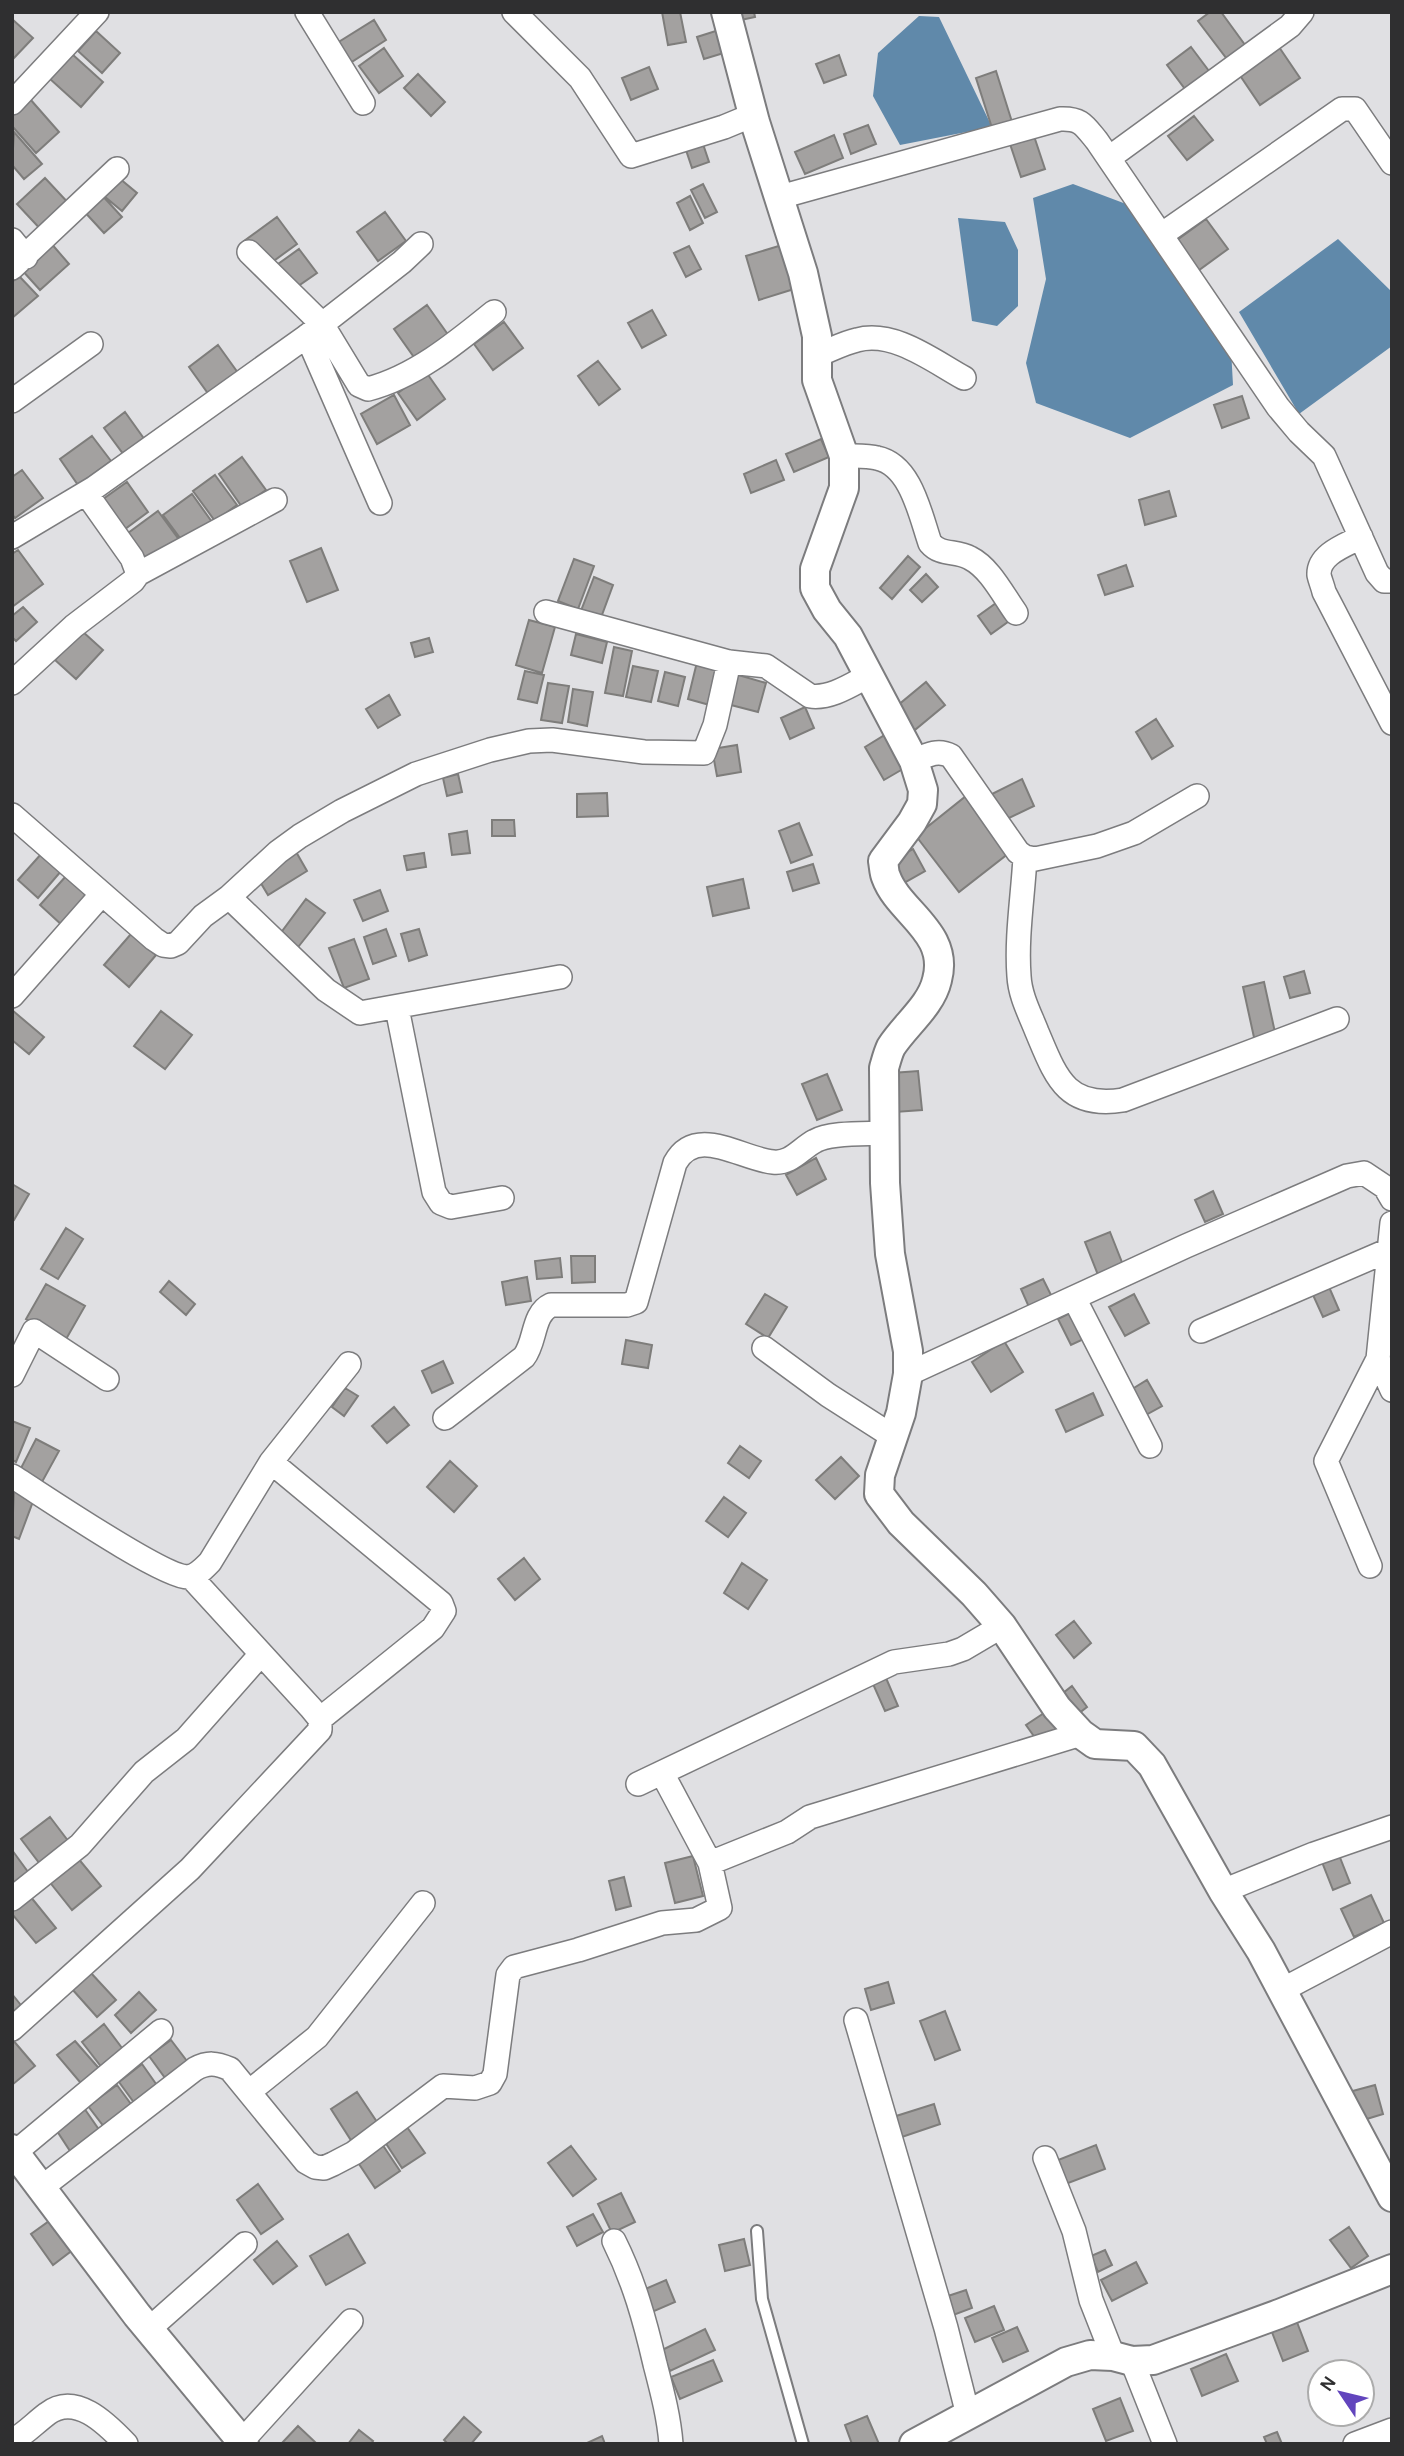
<svg xmlns="http://www.w3.org/2000/svg" width="1404" height="2456" viewBox="0 0 1404 2456" font-family="Karla,sans-serif">
<style>
.water{fill:#6089aa}
.building{fill:#a3a1a0;stroke:#7e7d7b;stroke-width:2}
.lines{fill:none;stroke-linecap:round;stroke-linejoin:round}
.service-casing{stroke:#7c7c7e;stroke-width:14}
.minor-casing{stroke:#7c7c7e;stroke-width:26}
.tertiary-casing{stroke:#7c7c7e;stroke-width:32}
.service{stroke:#fff;stroke-width:10}
.minor{stroke:#fff;stroke-width:23}
.tertiary{stroke:#fff;stroke-width:28}
</style>
<rect width="100%" height="100%" fill="#e0e0e3"/>
<path class="water" d="M919 16 939 17 992 127 900 145 873 96 878 53Z
M1073 184 1142 210 1231 349 1233 385 1130 438 1036 403 1026 363 1046 279 1033 198Z
M958 218 1005 222 1018 250V306L997 326 972 321Z
M1338 239 1392 292V346L1299 414 1239 312Z"/>
<path class="building" d="M662 12H680L686 42 668 45Z
M734 12H754L755 17 736 21Z
M1210 12H1221L1248 49 1230 63 1198 21Z
M12 19 33 38 13 59 12 58Z
M374 20 386 40 350 63 337 43Z
M725 28 727 52 704 59 697 37Z
M96 31 120 53 102 73 78 51Z
M1191 47 1215 79 1191 97 1167 65Z
M1279 47 1300 78 1260 105 1239 74Z
M384 48 403 76 379 93 359 66Z
M72 54 103 82 81 107 50 79Z
M839 55 846 75 824 83 816 64Z
M649 67 658 89 631 100 622 78Z
M996 71 1013 125 993 131 976 78Z
M418 74 445 102 431 116 404 88Z
M30 99 59 132 36 153 12 126V114Z
M1194 116 1213 140 1187 160 1168 136Z
M868 125 876 144 851 154 844 134Z
M14 132 42 164 24 179 12 165Z
M834 135 843 158 805 174 795 152Z
M1034 136 1045 169 1021 177 1010 144Z
M702 141 709 162 692 168 685 147Z
M45 178 73 208 45 234 17 204Z
M119 178 137 193 122 211 104 196Z
M703 184 717 212 705 218 691 190Z
M99 192 122 217 104 233 81 208Z
M690 196 703 223 690 230 677 203Z
M385 212 406 241 378 261 357 232Z
M277 217 297 244 264 268 244 241Z
M1206 219 1228 249 1195 273 1173 243Z
M50 242 69 264 40 290 21 269Z
M782 245 794 289 759 300 746 256Z
M689 246 701 269 686 277 674 253Z
M299 249 317 273 288 293 271 269Z
M19 276 38 296 12 318V282Z
M427 305 449 336 416 360 394 329Z
M652 310 666 335 642 348 628 323Z
M504 322 523 348 493 370 474 344Z
M218 345 241 377 212 399 189 367Z
M598 361 620 389 599 405 578 376Z
M426 372 445 399 417 420 398 393Z
M394 395 410 425 377 444 361 414Z
M1242 396 1249 418 1222 428 1214 405Z
M125 412 145 440 124 455 104 428Z
M92 436 111 461 78 485 60 459Z
M821 439 829 457 794 472 786 454Z
M242 457 266 490 242 507 219 474Z
M776 460 784 480 751 493 744 474Z
M22 470 43 498 15 518 12 514V477Z
M215 475 237 505 215 521 193 491Z
M127 482 148 512 121 532 99 502Z
M1169 491 1176 516 1145 525 1139 500Z
M192 494 212 522 183 542 163 515Z
M158 511 180 541 146 566 124 536Z
M321 548 338 590 307 602 290 561Z
M18 550 43 584 12 607V554Z
M908 556 920 567 892 599 880 588Z
M574 559 594 566 578 609 558 601Z
M1126 565 1133 586 1105 595 1098 575Z
M926 574 938 587 922 602 910 590Z
M594 577 613 585 599 623 579 616Z
M999 601 1012 619 991 634 978 616Z
M23 607 37 622 16 641 12 637V616Z
M529 620 555 627 542 673 516 665Z
M82 631 103 650 76 679 55 660Z
M576 634 607 642 602 663 571 655Z
M429 638 433 652 415 657 411 643Z
M614 647 632 651 623 696 605 693Z
M697 662 723 669 713 706 688 699Z
M633 666 658 671 651 702 626 697Z
M525 671 544 675 537 703 518 699Z
M665 672 685 677 678 706 658 701Z
M735 674 766 683 758 712 727 704Z
M926 682 945 705 910 734 891 711Z
M548 683 569 686 562 723 541 720Z
M573 689 593 692 587 726 568 722Z
M389 695 400 715 378 728 366 709Z
M805 707 814 728 790 739 781 718Z
M1156 719 1173 746 1152 759 1136 732Z
M888 733 908 766 884 780 865 747Z
M737 745 741 772 717 776 712 749Z
M458 774 462 792 447 796 443 778Z
M1022 779 1034 806 1005 820 992 794Z
M607 793 608 816 577 817V794Z
M966 796 1009 853 959 892 916 836Z
M492 820H514L515 836H492Z
M799 823 812 855 791 863 779 831Z
M467 831 470 853 452 855 449 834Z
M913 849 925 871 902 884 890 861Z
M295 850 307 871 268 895 256 875Z
M42 853 62 870 38 898 18 880Z
M424 853 426 867 407 870 404 856Z
M813 864 819 883 793 891 787 872Z
M67 875 91 896 63 926 40 905Z
M743 879 749 908 713 916 707 887Z
M380 890 388 911 363 921 354 900Z
M306 899 325 913 295 951 277 938Z
M386 929 396 956 373 964 364 937Z
M419 929 427 955 409 961 401 934Z
M131 934 156 955 129 987 104 965Z
M354 939 369 979 344 988 329 948Z
M1304 971 1310 993 1290 998 1284 977Z
M1264 982 1276 1037 1255 1042 1243 987Z
M12 1010 44 1037 29 1054 12 1040Z
M161 1011 192 1035 165 1069 134 1046Z
M918 1071 922 1110 895 1112 892 1073Z
M827 1074 842 1110 817 1120 802 1084Z
M816 1158 826 1179 797 1195 786 1175Z
M12 1184 29 1194 14 1220 12 1219Z
M1213 1191 1223 1214 1205 1222 1195 1200Z
M66 1228 83 1239 58 1279 41 1269Z
M1110 1232 1125 1270 1100 1280 1085 1242Z
M571 1256H595V1282L572 1283Z
M560 1258 562 1277 537 1279 535 1261Z
M527 1277 531 1301 506 1305 502 1282Z
M1043 1279 1055 1303 1032 1314 1021 1289Z
M169 1281 195 1304 186 1315 160 1292Z
M46 1284 85 1306 65 1341 26 1319Z
M1329 1287 1339 1310 1323 1317 1313 1295Z
M765 1294 787 1307 768 1338 746 1324Z
M1134 1294 1149 1323 1125 1336 1109 1307Z
M1076 1310 1088 1337 1071 1345 1058 1319Z
M626 1340 652 1345 648 1368 622 1364Z
M1004 1341 1023 1372 991 1392 972 1362Z
M443 1361 453 1383 432 1393 422 1371Z
M1147 1380 1162 1406 1144 1416 1129 1391Z
M345 1388 358 1396 344 1416 332 1407Z
M1093 1393 1103 1415 1066 1432 1056 1410Z
M394 1407 409 1425 387 1443 372 1426Z
M12 1421 30 1428 16 1462 12 1460Z
M36 1439 59 1451 42 1482 20 1470Z
M740 1446 761 1461 749 1478 728 1463Z
M841 1457 859 1476 835 1499 816 1480Z
M450 1461 477 1486 454 1512 427 1487Z
M14 1489 35 1496 19 1539 12 1536Z
M724 1497 746 1513 728 1537 706 1521Z
M524 1558 540 1579 515 1600 498 1579Z
M742 1563 767 1580 748 1609 724 1593Z
M1074 1621 1091 1643 1074 1658 1056 1635Z
M886 1678 898 1706 885 1711 873 1684Z
M1072 1686 1087 1707 1074 1717 1058 1697Z
M1050 1709 1062 1726 1038 1742 1026 1725Z
M50 1817 72 1846 43 1868 21 1839Z
M12 1850 31 1876 12 1890Z
M1339 1855 1350 1883 1333 1890 1322 1862Z
M693 1856 703 1896 675 1903 665 1863Z
M77 1857 101 1886 72 1910 48 1880Z
M624 1877 631 1906 616 1910 609 1881Z
M1371 1895 1384 1923 1354 1937 1341 1909Z
M30 1896 56 1928 36 1943 12 1914V1910Z
M91 1973 116 2000 97 2017 72 1989Z
M888 1982 894 2003 871 2010 865 1989Z
M139 1992 156 2010 131 2033 115 2015Z
M12 1994 24 2009 12 2018Z
M945 2011 960 2050 935 2060 920 2021Z
M104 2024 125 2052 103 2069 82 2042Z
M12 2039 35 2066 12 2085Z
M171 2040 190 2065 168 2082 149 2056Z
M75 2041 103 2073 85 2088 57 2055Z
M142 2064 161 2091 138 2108 119 2082Z
M117 2085 136 2111 108 2132 88 2106Z
M1375 2085 1383 2114 1357 2122 1349 2092Z
M357 2092 381 2128 354 2145 331 2109Z
M934 2104 940 2124 899 2138 893 2117Z
M84 2108 102 2134 72 2154 55 2128Z
M407 2127 425 2153 402 2168 385 2142Z
M382 2144 400 2171 375 2188 357 2161Z
M1096 2145 1105 2169 1063 2185 1053 2162Z
M571 2146 596 2179 573 2196 548 2163Z
M258 2184 283 2219 261 2234 237 2200Z
M621 2193 635 2222 612 2233 598 2204Z
M593 2214 603 2232 577 2246 567 2227Z
M52 2219 74 2249 53 2265 31 2234Z
M1349 2227 1368 2256 1351 2268 1330 2240Z
M348 2234 365 2263 326 2285 310 2256Z
M744 2239 750 2265 725 2271 719 2245Z
M277 2241 297 2266 273 2284 254 2260Z
M1105 2250 1112 2265 1098 2272 1091 2256Z
M1136 2262 1147 2283 1112 2301 1101 2280Z
M666 2280 675 2302 652 2312 643 2290Z
M966 2290 972 2308 948 2317 942 2298Z
M994 2306 1004 2330 975 2342 965 2318Z
M1295 2317 1308 2351 1283 2361 1270 2327Z
M1017 2327 1028 2351 1003 2362 992 2338Z
M705 2329 715 2350 670 2371 660 2351Z
M1226 2354 1238 2381 1202 2396 1191 2369Z
M713 2360 722 2381 680 2399 671 2377Z
M1120 2398 1133 2431 1106 2441 1093 2409Z
M867 2416 879 2444H852L845 2425Z
M464 2417 481 2432 471 2444H448L444 2440Z
M298 2426 315 2442 313 2444H281Z
M359 2430 373 2441 371 2444H348Z
M1277 2432 1282 2444H1267L1264 2437Z
M602 2436 605 2444H585Z"/>
<g class="lines">
<defs>
<path id="service" d="M757 2231 762 2299 803 2444"/>
<path id="minor" d="M307 12 363 103
M514 12 580 78 631 156 724 127 753 115
M12 103 97 12
M1109 158 1290 26 1302 12
M780 197 1060 119C1081 118 1084 125 1097 141L1278 407 1299 432 1324 456 1377 573 1384 581H1392
M1161 235 1342 109H1355L1392 163
M12 240 26 257
M249 252 322 324 359 385 368 389C415 377 457 342 494 312
M12 268 117 169
M307 336 380 503
M815 356C829 351 843 343 857 340 894 330 933 361 964 378
M12 401 91 344
M844 456C854 456 867 455 877 458 911 465 920 514 930 543 941 556 956 550 970 558 990 568 1003 595 1016 613
M12 537 94 488 307 336 402 262 421 244
M1361 537C1346 545 1318 554 1319 575 1320 580 1323 587 1324 592L1392 723
M138 574 275 500
M546 612 729 662 766 666 810 696C830 699 851 685 868 676
M12 683 74 626 133 581 138 574 132 558 86 493
M914 761C927 755 938 749 951 756L1018 852 1025 857 1035 859 1097 846 1134 833 1197 796
M12 815 154 939 163 945 171 946 178 943 203 916 229 897 278 852 300 836 342 811 416 774 490 750 529 741 552 740 644 752 704 753 715 725 729 662
M1025 857C1023 896 1016 937 1019 976 1020 996 1030 1014 1037 1032 1056 1077 1066 1109 1123 1100L1337 1019
M229 897 326 990 360 1013 560 977
M12 996 102 894
M397 1008 434 1192 441 1203 451 1207 502 1198
M1392 1223 1378 1359 1392 1390
M1074 1298 1150 1446
M1201 1331 1389 1250
M764 1348 828 1395 892 1436
M908 1374 1186 1246 1347 1176 1364 1173 1385 1187 1392 1199
M12 1375 34 1331 107 1379
M445 1418 524 1357C536 1342 532 1314 551 1305H627L636 1302 675 1163C696 1124 741 1159 773 1162 791 1164 800 1149 815 1141 830 1132 866 1134 884 1133
M271 1462 441 1603 444 1611 433 1628 320 1719
M12 1476C41 1494 162 1577 188 1577 197 1576 203 1569 210 1562L271 1462 349 1364
M1370 1566 1326 1461 1378 1359
M638 1784 894 1662 949 1654 963 1649 1002 1626
M710 1863 787 1832 810 1817 1081 1734
M1223 1891 1314 1854 1392 1827
M12 1899 80 1845 144 1772 186 1739 261 1654
M1282 1990 1392 1932
M856 2020 946 2328 968 2415
M12 2029 190 1869 320 1730V1719L311 1708 191 1577
M250 2091 317 2037 423 1903
M12 2155 161 2031
M1045 2158 1074 2231 1091 2300 1113 2356
M41 2188 195 2069C208 2062 216 2063 230 2069L306 2162 315 2167 324 2168 333 2164 354 2153 443 2086 475 2088 490 2083 495 2074 508 1975 514 1967 578 1950 662 1923 696 1920 720 1908 710 1863 662 1773
M614 2241C634 2281 645 2321 655 2364 662 2391 669 2417 671 2444
M149 2329 245 2244
M1132 2361 1165 2444
M12 2441C25 2434 35 2423 47 2414 75 2392 106 2423 126 2444
M242 2441 351 2321
M1355 2444 1392 2430"/>
<path id="tertiary" d="M726 12 755 122 803 273 817 336V380L844 456V488L815 569V588L827 610 848 636 914 761 923 790 922 804 912 822 883 861C884 866 884 873 886 877 899 913 950 932 937 980 931 1006 905 1025 891 1047 888 1053 886 1061 884 1068L885 1183 890 1254 908 1351V1374L901 1413 880 1475 879 1494 901 1523 974 1594 1002 1626 1057 1708 1081 1734 1095 1744 1134 1746 1152 1765 1223 1891 1261 1951 1392 2197
M12 2149 137 2315 244 2444
M914 2444 1066 2362 1090 2355 1113 2356 1132 2361 1153 2360 1279 2314 1392 2269"/>
</defs>
<use href="#service" class="service-casing"/>
<use href="#minor" class="minor-casing"/>
<use href="#tertiary" class="tertiary-casing"/>
<use href="#service" class="service"/>
<use href="#minor" class="minor"/>
<use href="#tertiary" class="tertiary"/>
</g>
<rect width="1404" height="2456" fill="none" stroke="#2f2f30" stroke-width="28"/>
<g transform="translate(1341 2393) rotate(305)"><circle r="33" fill="#ffffff" stroke="#acacac" stroke-width="2"/>
<path d="M0-5L12 26L0 18L-12 26Z" fill="#6245bd"/>
<text y="-10" font-size="19" font-weight="bold" text-anchor="middle" fill="#2f2f30">N</text>
</g>
</svg>
